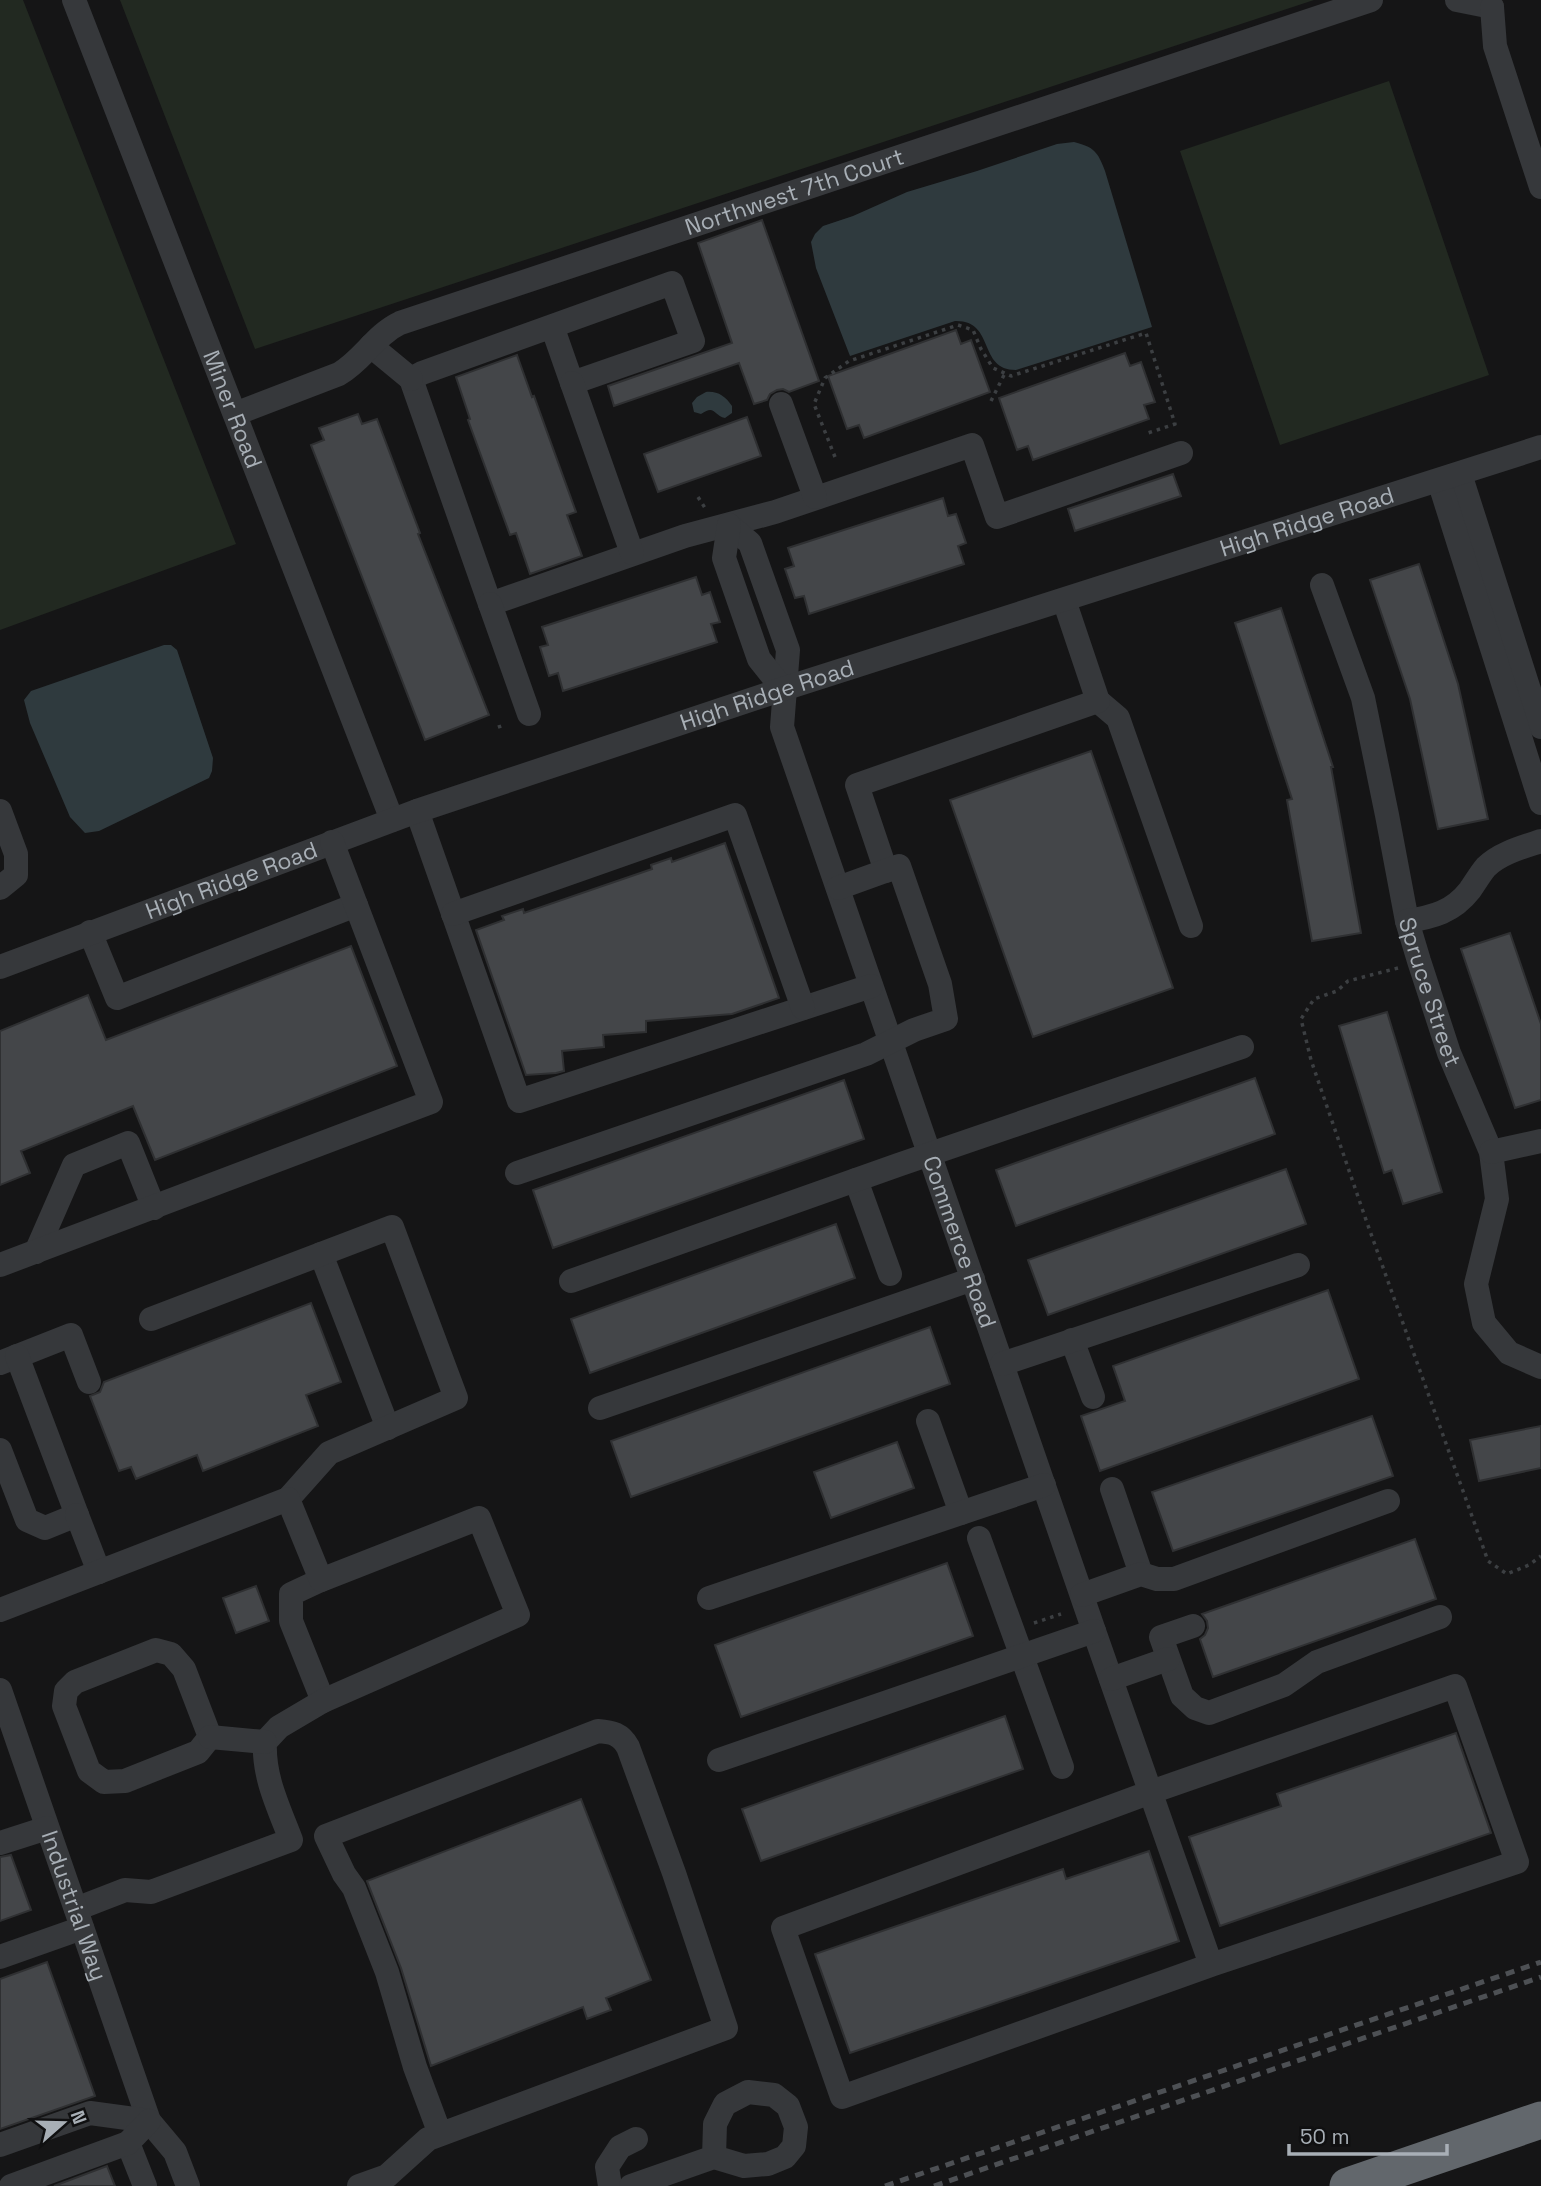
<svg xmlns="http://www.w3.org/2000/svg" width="1541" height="2186" viewBox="0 0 1541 2186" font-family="'Space Grotesk',sans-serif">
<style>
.green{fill:#222921}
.water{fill:#2f3a3e}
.building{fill:#444649;stroke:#2f3032;stroke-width:2}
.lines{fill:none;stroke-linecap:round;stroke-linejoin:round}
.path{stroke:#3c3f42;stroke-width:3.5;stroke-dasharray:3.5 5;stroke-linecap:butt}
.minor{stroke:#36383b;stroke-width:24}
.highway{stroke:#62676c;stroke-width:37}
.rail{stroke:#4d5054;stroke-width:5;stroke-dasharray:9 7;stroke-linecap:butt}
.labels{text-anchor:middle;stroke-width:7;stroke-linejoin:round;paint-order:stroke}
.street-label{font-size:23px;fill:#a8afb6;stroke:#101011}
</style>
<rect width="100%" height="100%" fill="#151516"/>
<path class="green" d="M0 0H23L236 544 0 630Z
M120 0H1314L255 349Z
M1389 81 1489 375 1280 445 1180 151Z"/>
<path class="water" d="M1074 142C1094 147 1098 152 1105 171L1152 327 1016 370C977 370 996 320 955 321L850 356 816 268 811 242 815 234 823 226 853 216 907 192 977 171 1057 144Z
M706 392C718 391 725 396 732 406V413L725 418C713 415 715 404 701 414L694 412 692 403 697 397Z
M164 645H171L177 650 213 758 212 771 209 778 99 831 85 833 70 817 30 723 24 700 31 691Z"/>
<path class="building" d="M762 220 819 381 789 392 783 389 777 390 770 394 767 400 754 404 739 363 614 406 608 386 732 343 698 243Z
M956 330 961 344 971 340 990 392 864 438 859 425 847 429 828 376Z
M1125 353 1130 366 1141 362 1155 402 1144 405 1149 419 1033 460 1028 446 1017 450 999 398Z
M517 355 532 397 534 396 576 512 567 515 582 556 530 574 516 533 510 535 468 420 470 419 456 377Z
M358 414 362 424 377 419 420 533 418 534 489 715 425 740 311 445 324 440 319 428Z
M747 417 761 456 658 492 644 454Z
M1173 474 1181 496 1075 531 1068 509Z
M943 498 948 516 956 514 966 543 958 546 964 564 809 614 804 596 795 598 785 569 794 566 788 548Z
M1419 564 1458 684 1488 819 1438 829 1410 699 1370 580Z
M696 577 702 595 710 592 720 622 711 624 717 642 563 691 558 673 549 676 540 647 548 645 542 627Z
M1281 608 1333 767H1331L1361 933 1312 941 1287 800 1292 799 1235 623Z
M1091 751 1173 988 1033 1037 950 800Z
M725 843 779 998 732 1014 646 1021V1032L603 1035 604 1047 562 1051 564 1071 556 1073 526 1075 476 930 504 920 502 916 523 909 524 913 652 869 651 865 671 858 672 862Z
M1510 933 1541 1024V1100L1515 1108 1461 949Z
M351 946 397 1066 155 1160 133 1106 21 1151 30 1173 0 1185V1031L88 995 106 1040Z
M1387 1012 1442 1192 1403 1204 1392 1170 1384 1173 1339 1026Z
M1255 1078 1275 1134 1016 1226 996 1170Z
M844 1080 864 1139 553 1248 533 1190Z
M1286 1169 1306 1224 1048 1315 1028 1260Z
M836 1224 855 1278 590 1373 571 1319Z
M1328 1290 1359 1379 1100 1471 1081 1416 1125 1401 1113 1366Z
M311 1303 341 1382 306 1395 318 1426 203 1471 197 1455 136 1479 131 1467 119 1471 90 1396 100 1392 104 1382Z
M930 1327 950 1384 631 1497 611 1441Z
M1372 1416 1393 1476 1173 1551 1152 1492Z
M1541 1426V1468L1479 1481 1470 1440Z
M897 1442 914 1488 831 1518 814 1472Z
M1415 1539 1436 1599 1213 1677 1200 1639 1205 1635 1208 1628 1207 1621 1202 1614Z
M947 1563 973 1636 741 1717 715 1645Z
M256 1586 269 1621 236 1633 223 1598Z
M1005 1716 1023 1769 761 1861 742 1809Z
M1456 1733 1491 1833 1220 1926 1189 1837 1281 1806 1277 1794Z
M581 1799 651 1980 606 1998 611 2010 587 2019 583 2007 431 2066 401 1968 367 1881Z
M1149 1851 1179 1941 850 2053 815 1954 1063 1869 1066 1879Z
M11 1855 31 1910 0 1921V1857Z
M47 1962 95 2096 0 2129V1979Z
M107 2166 115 2186H54Z"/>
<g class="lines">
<path class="path" d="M991 401 1005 373
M835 457 814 404 825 378 849 361 958 325 973 330 981 349 993 368 1011 376 1146 333 1175 424 1148 433
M698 497 705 508
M499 725 501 731
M1398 968 1348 981 1337 991 1314 999 1301 1019 1311 1060 1365 1217 1488 1561 1507 1574 1529 1565 1541 1556
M1034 1623 1061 1614"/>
<g class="minor">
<path id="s1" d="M74 0 392 820"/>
<path d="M1457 0 1492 7"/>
<path d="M1492 7 1495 46 1541 187"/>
<path d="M552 326 572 383 693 341 672 283 422 373 411 379 490 604 685 536 775 512 972 445 997 517 1181 453"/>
<path d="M371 346 411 379"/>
<path d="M572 383 632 553"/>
<path d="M781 404 815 497"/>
<path id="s2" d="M235 414 339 374C363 360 375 335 400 323L1371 0"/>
<path d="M1460 474 1541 727"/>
<path d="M1439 481 1541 803"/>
<path id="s3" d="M729 525 750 543 788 650 782 727 1094 1631C1134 1742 1171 1854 1211 1965L842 2097 783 1928 1151 1792 1455 1686 1517 1862 1211 1965"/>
<path d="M729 525 724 558 759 659 783 689"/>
<path id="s4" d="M1322 585 1363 698 1387 815 1407 921 1419 961 1449 1053 1491 1152 1497 1199 1476 1284 1484 1323 1509 1353 1541 1367"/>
<path d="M490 604 529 714"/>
<path d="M1098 701 1118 718 1191 926"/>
<path d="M0 811 16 854V875L0 888"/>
<path d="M417 811 519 1101 871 986"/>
<path d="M886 871 857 785 1098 701 1064 600"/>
<path d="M453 914 735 815 803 1008"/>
<path d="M1407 921C1433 917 1453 912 1470 890 1475 883 1480 874 1486 867 1500 853 1523 847 1541 841"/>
<path d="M90 932 117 998 356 905"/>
<path id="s5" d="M0 967 417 811 783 689 1541 447"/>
<path d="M1491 1152 1541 1141"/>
<path d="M517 1173 866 1054 914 1030 946 1019 940 984 899 866 838 888"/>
<path d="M856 1180 890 1274"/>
<path d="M36 1252 74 1165 128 1143 154 1208"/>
<path d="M321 1254 388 1428"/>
<path d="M0 1265 431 1102 332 842"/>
<path d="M571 1281 898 1165 1242 1047"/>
<path d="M151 1319 392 1227 456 1398 329 1453 288 1499"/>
<path d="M1072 1340 1093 1397"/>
<path d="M0 1363 71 1335 89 1382"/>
<path d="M1002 1364 1298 1265"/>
<path d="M600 1408 973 1279"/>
<path d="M928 1421 961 1513"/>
<path d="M0 1450 27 1520 45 1528 77 1515 17 1356"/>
<path d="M1112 1489 1141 1574"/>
<path d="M77 1515 99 1572"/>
<path d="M979 1538 1062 1767"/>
<path d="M321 1580 291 1594V1621L323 1701"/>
<path d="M1082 1595 1141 1574 1157 1579H1174L1388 1501"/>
<path d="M709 1598 1044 1485"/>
<path d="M0 1610 288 1499 321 1580 479 1518 518 1615 323 1701 279 1727 265 1742C263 1777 279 1808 291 1840L151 1892 125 1890 76 1909"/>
<path d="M1193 1626 1161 1637 1182 1696 1195 1708 1209 1713 1284 1685 1317 1662 1440 1617"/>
<path d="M156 1650 171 1654 184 1669 210 1737 198 1752 125 1781 104 1782 89 1771 64 1706 66 1691 75 1682Z"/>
<path d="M1111 1679 1168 1659"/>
<path id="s6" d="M0 1690 149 2121 175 2152 188 2186"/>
<path d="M210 1737 265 1742"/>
<path d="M719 1760 1094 1631"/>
<path d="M0 1843 47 1828"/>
<path d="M0 1957 82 1928"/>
<path d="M128 2143 145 2186"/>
<path d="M0 2145 90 2113 149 2121"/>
<path d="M11 2186 128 2143 149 2121"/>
<path d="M359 2186 387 2176 428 2139 726 2028 674 1873 628 1747C621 1734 612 1732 598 1731L326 1836 344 1874 354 1888 387 1972 415 2067 440 2134"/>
<path d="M610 2186 607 2167 620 2147 636 2139"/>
<path d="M631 2186 714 2157 744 2166 768 2164 785 2157 794 2146 796 2127 788 2106 774 2095 748 2092 725 2104 715 2124 714 2157"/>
</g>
<path class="highway" d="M1348 2186 1541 2120"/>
<path class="rail" d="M885 2186 1541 1962
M934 2186 1541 1977"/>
</g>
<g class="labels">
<g class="street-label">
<text dy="8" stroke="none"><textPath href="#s2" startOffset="607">Northwest 7th Court</textPath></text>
<text dy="8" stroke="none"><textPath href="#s1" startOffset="439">Miner Road</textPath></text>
<text dy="8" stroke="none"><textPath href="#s5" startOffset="1381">High Ridge Road</textPath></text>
<text dy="8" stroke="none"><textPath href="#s5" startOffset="814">High Ridge Road</textPath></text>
<text dy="8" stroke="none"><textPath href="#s5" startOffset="247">High Ridge Road</textPath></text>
<text dy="8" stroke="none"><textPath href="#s4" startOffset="422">Spruce Street</textPath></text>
<text dy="8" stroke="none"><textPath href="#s3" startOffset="763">Commerce Road</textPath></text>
<text dy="8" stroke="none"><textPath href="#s6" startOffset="228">Industrial Way</textPath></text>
</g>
</g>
<g transform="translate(63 2123) rotate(70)" stroke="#101011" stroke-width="5" paint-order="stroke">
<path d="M0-5L12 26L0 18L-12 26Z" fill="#a8afb6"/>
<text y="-10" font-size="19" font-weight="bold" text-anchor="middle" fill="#a8afb6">N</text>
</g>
<path d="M1289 2144v10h158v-10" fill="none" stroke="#a8afb6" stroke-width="3.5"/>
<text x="1300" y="2144" font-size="21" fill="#a8afb6" stroke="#101011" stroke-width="5" paint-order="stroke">50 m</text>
</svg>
